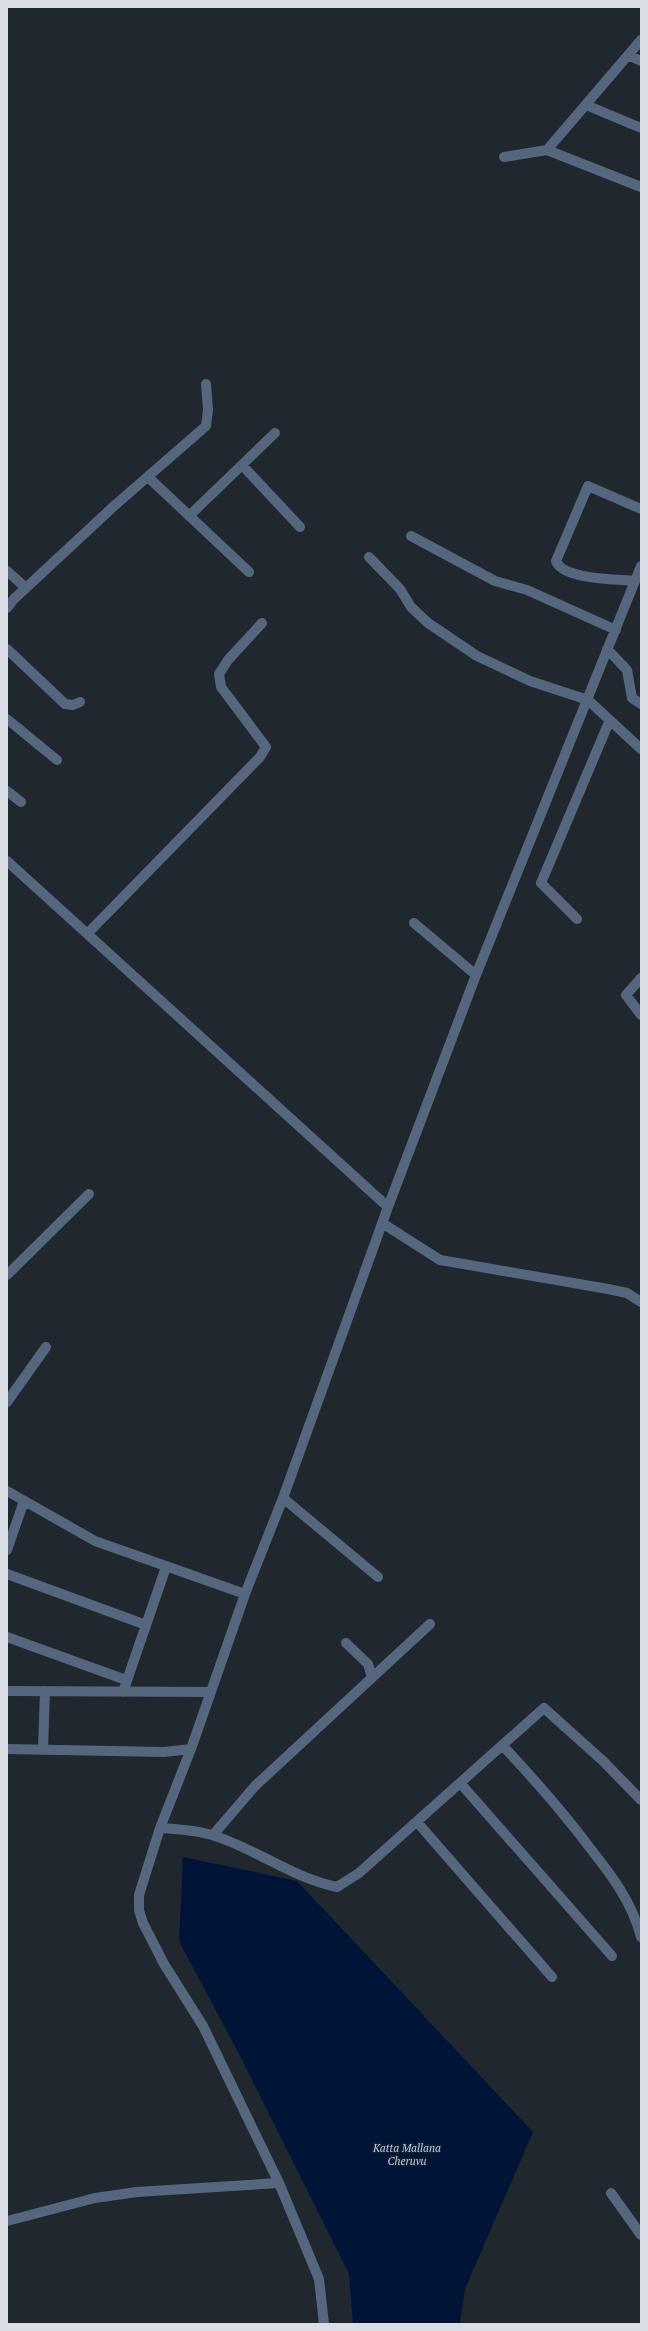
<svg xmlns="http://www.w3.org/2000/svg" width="648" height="2331" viewBox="0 0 648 2331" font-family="'PT Serif',serif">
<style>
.water{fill:#001438}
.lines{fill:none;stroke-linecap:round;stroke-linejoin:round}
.minor{stroke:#56667e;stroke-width:10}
.labels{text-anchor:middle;stroke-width:3;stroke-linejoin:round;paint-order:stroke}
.water-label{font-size:11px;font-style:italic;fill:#aecefe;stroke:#171d26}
</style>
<rect width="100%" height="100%" fill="#21272f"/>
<path class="water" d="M183 1857 297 1881 533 2132 465 2289 460 2324H353L349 2274 240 2056 179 1941Z"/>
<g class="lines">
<path class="minor" d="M628 55 641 61
M586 105 641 128
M547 150 641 40
M504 157 547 150 641 187
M242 465 300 527
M148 477 249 572
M189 516 275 433
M411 536 495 581 527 590 616 630
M369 557 400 589 411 607 428 623 477 656 530 681 588 700 641 749
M7 571 26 588
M635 581C618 579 563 580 556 561L588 486 641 509
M7 608 14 599 114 506 206 426 208 410 206 384
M7 649 65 704 73 705 80 702
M607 649 627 670 632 698 641 704
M7 719 57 760
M7 791 21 802
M7 861 388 1207
M577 919 541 883 609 722
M414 923 476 975
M88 933 260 757 266 747 221 687 219 674 228 660 262 623
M641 978 626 995 641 1015
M382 1223 440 1260 608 1289 627 1293 641 1302
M7 1275 89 1194
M7 1402 46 1347
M7 1491 95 1541 245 1594
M283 1498 378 1577
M7 1550 24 1501
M7 1574 146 1625
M7 1637 126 1680
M346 1643 368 1664 372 1678
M7 1691 211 1692
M123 1692 166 1567
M503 1746C534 1779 563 1812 590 1848 612 1876 632 1902 641 1937
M7 1749 164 1752 191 1749
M43 1749 45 1691
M461 1784 612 1956
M417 1822 552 1977
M160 1828C178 1829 195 1830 212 1835 255 1848 292 1878 337 1887L359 1873 544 1708 603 1761 641 1800
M213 1835 255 1786 430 1624
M611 2193 641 2235
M7 2221 95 2198 137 2192 279 2183
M324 2324 319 2279 279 2183 203 2026 164 1964 143 1923 139 1910V1895L160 1828 191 1749 245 1594 283 1498 388 1207 476 975 641 566"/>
</g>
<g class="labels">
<g class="water-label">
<text x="407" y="2152">Katta Mallana<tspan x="407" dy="13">Cheruvu</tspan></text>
</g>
</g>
<rect width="648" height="2331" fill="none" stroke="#dbdfe5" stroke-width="16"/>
</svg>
